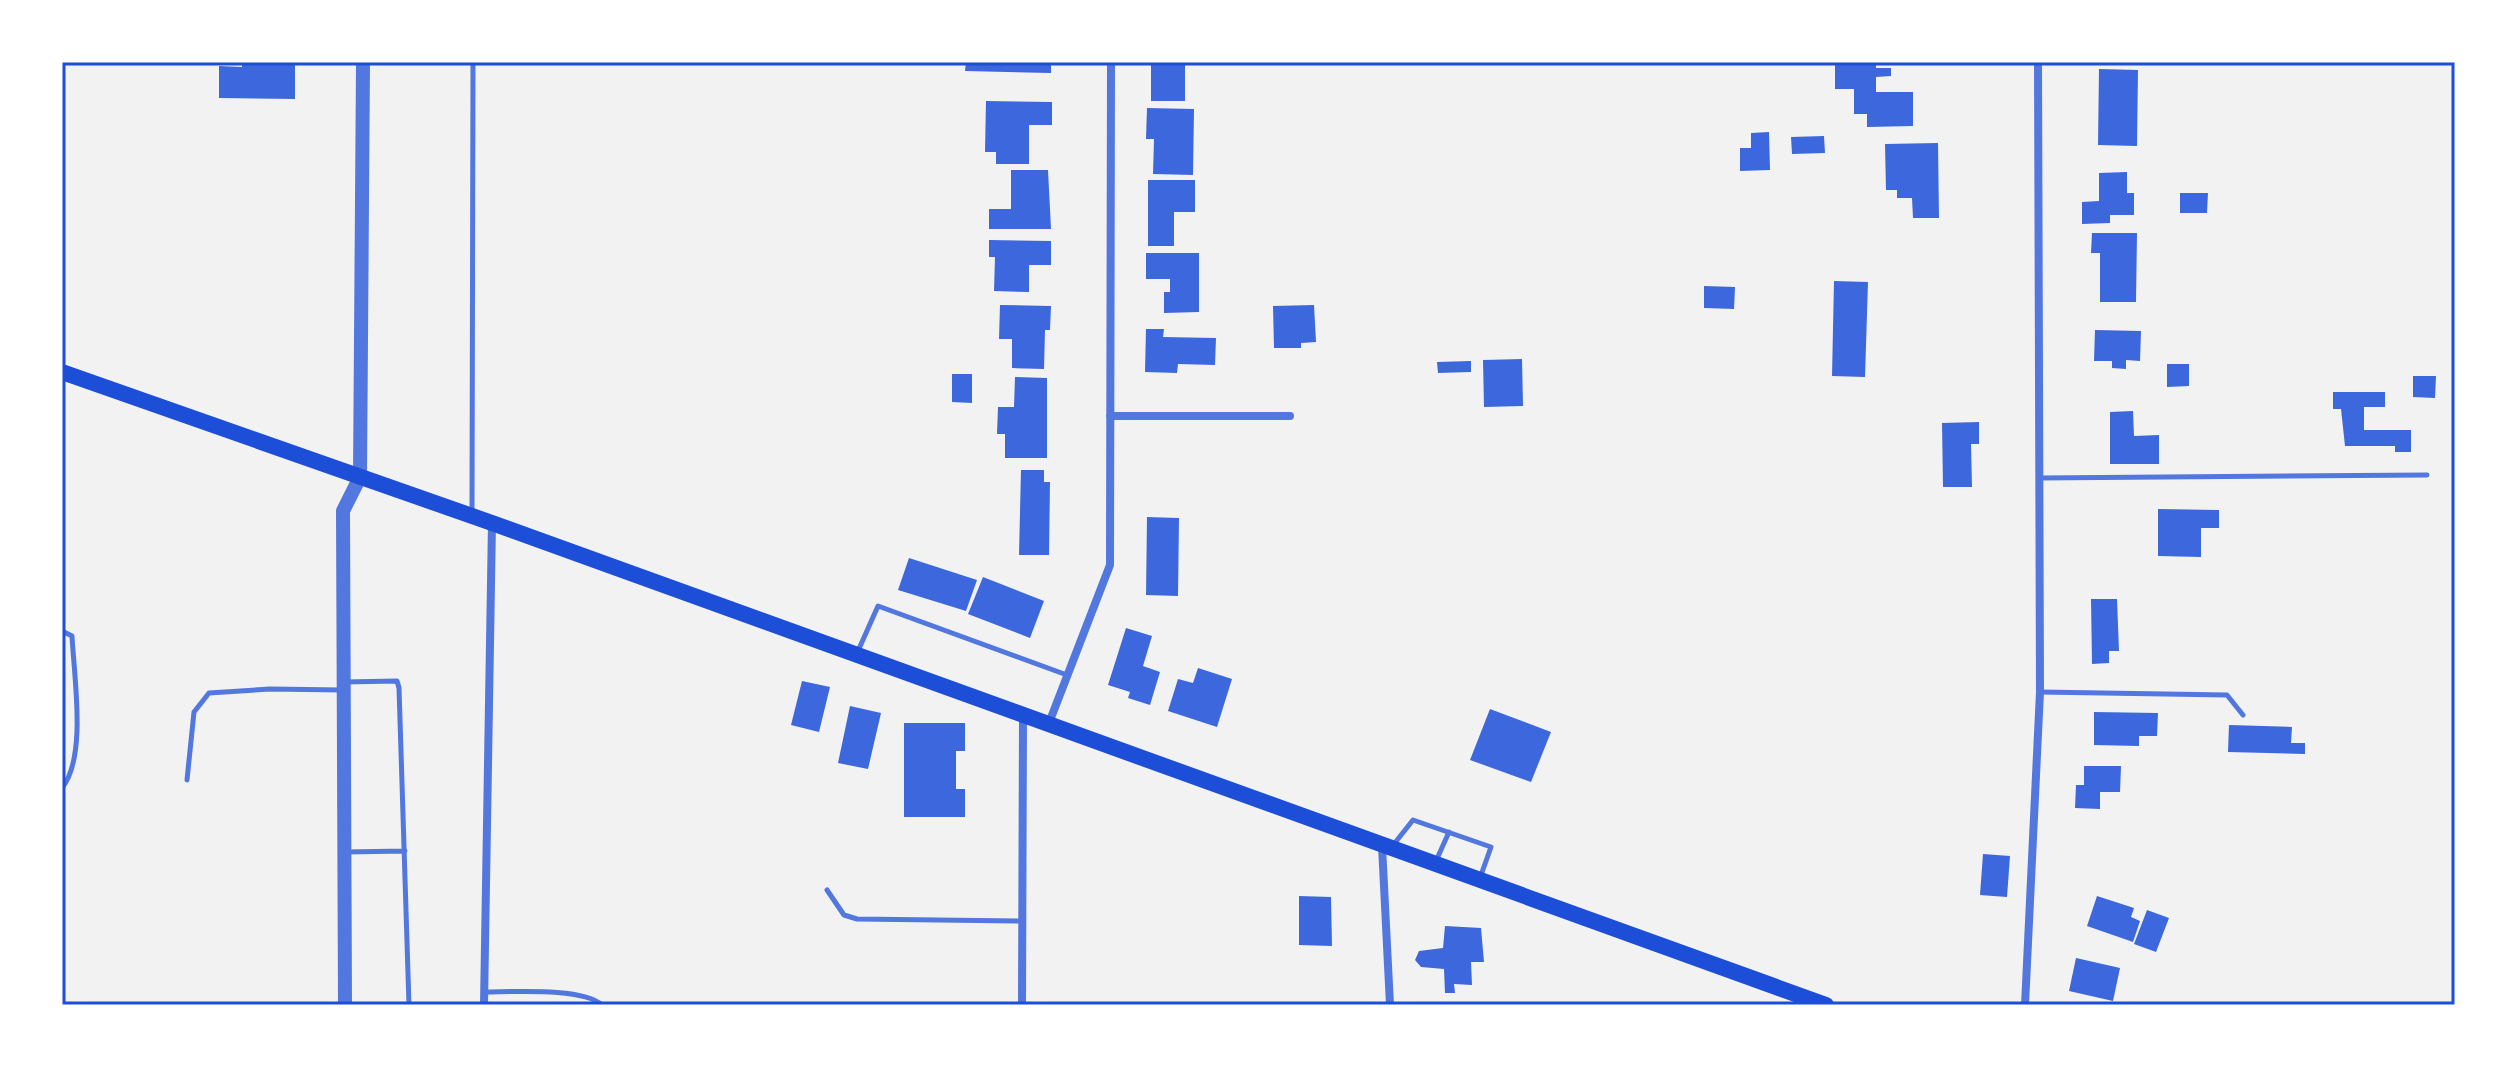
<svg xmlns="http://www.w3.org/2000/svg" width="2517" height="1067" viewBox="0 0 2517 1067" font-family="Helvetica,sans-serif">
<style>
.building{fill:#3d67dc}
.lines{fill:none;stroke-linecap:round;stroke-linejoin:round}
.service{stroke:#5277de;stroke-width:5}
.minor{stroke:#5277de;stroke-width:8}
.tertiary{stroke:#5277de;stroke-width:14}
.secondary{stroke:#1d4ed8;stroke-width:16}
.neatline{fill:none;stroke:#1d4ed8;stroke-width:3}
</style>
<rect width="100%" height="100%" fill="#f2f2f2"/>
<path class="building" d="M242 62H295V99L219 98V66L242 67Z
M966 62H1051V73L965 71Z
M1151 62H1185V101H1151Z
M1835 62H1876V68H1891V76L1876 77V92H1913V126L1867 127V114H1854V89H1835Z
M2099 69 2138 70 2137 146 2098 145Z
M986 101 1052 102V125H1029V164H996V152H985Z
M1147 108 1194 109 1193 175 1153 174 1154 139H1146Z
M1769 132 1770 170 1740 171V148H1751V133Z
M1824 136 1825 153 1792 154 1791 137Z
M1938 143 1939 218H1913L1912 198H1897V190H1886L1885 144Z
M1011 170H1048L1051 229H989V209H1011Z
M2127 172V193H2134V215H2110V223L2082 224V202L2099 201V173Z
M1148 180H1195V212H1174V246H1148Z
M2180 193H2208L2207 213H2180Z
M2092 233H2137L2136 302H2100V253H2091Z
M989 240 1051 241V265H1029V292L994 291 995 257H989Z
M1146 253H1199V312L1164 313V292H1170V279H1146Z
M1834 281 1868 282 1865 377 1832 376Z
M1704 286 1735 287 1734 309 1704 308Z
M1000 305 1051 306 1050 330H1045L1044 369 1012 368V339H999Z
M1314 305 1316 342 1301 343V348H1274L1273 306Z
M1146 329H1164L1163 337 1216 338 1215 365 1178 364 1177 373 1145 372Z
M2095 330 2141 331 2140 361 2126 360V369L2112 368V361H2094Z
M1522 359 1523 406 1484 407 1483 360Z
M1471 361V372L1438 373 1437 362Z
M2167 364H2189V386L2167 387Z
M952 374H972V403L952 402Z
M2413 376H2436L2435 398 2413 397Z
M1015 377 1047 378V458H1005V434H997L998 407H1014Z
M2333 392H2385V407H2364V430H2411V452H2395V446H2345L2341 409H2333Z
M2133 411 2134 436 2159 435V464H2110V412Z
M1979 422V444H1971L1972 487H1943L1942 423Z
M1021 470H1044V482H1050L1049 555H1019Z
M2158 509 2219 510V528H2201V557L2158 556Z
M1147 517 1179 518 1178 596 1146 595Z
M909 558 977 580 966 611 898 590Z
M983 577 1044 601 1030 638 968 614Z
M2091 599H2117L2119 651H2109V663L2092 664Z
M1126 628 1152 636 1143 666 1160 672 1150 705 1128 698 1130 692 1108 685Z
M1198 668 1232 679 1217 727 1168 711 1178 679 1193 683Z
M802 681 830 687 819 732 791 725Z
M850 706 881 713 868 769 838 763Z
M1490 709 1551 732 1531 782 1470 760Z
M2094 712 2158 713 2157 736H2139V746L2094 745Z
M904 723H965V751H956V789H965V817H904Z
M2229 725 2292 727 2291 743H2305V754L2228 752Z
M2084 766H2121L2120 792H2100V809L2075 808 2076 785H2084Z
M1983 854 2010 856 2007 897 1980 895Z
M1299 896 1331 897 1332 946 1299 945Z
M2097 896 2134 908 2131 917 2140 921 2133 942 2087 926Z
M2147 910 2169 918 2156 952 2134 944Z
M1445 926 1481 928 1484 962H1471L1472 985 1454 984 1455 993H1445L1444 969 1421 967 1415 960 1419 951 1443 948Z
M2076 958 2120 968 2113 1001 2069 991Z"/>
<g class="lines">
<path class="service" d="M2039 478 2427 475
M472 511 473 62
M62 631 72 636C74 677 87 757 62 788
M858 651 878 606 1067 675
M344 682 397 681 399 688 409 1005
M2040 692 2227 695 2243 715
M187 780 194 712 209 693 270 689 342 690
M1394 844 1413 820 1491 847 1480 878
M345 852 405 851
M1436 861 1449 832
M827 890 844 915 857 919 1022 921
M484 992C512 992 583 987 602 1005"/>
<path class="minor" d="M1110 416H1290
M1049 723 1110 565 1111 62
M1382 846 1390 1005
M484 1005 492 523
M1022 1005 1023 714
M2025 1005 2040 692 2038 62"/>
<path class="tertiary" d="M345 1005 343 511 360 477 363 62"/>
<path class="secondary" d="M62 372 492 523 1826 1005"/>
</g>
<rect width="2517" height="1067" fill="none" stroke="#ffffff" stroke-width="128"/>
<rect x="64" y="64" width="2389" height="939" class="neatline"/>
</svg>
